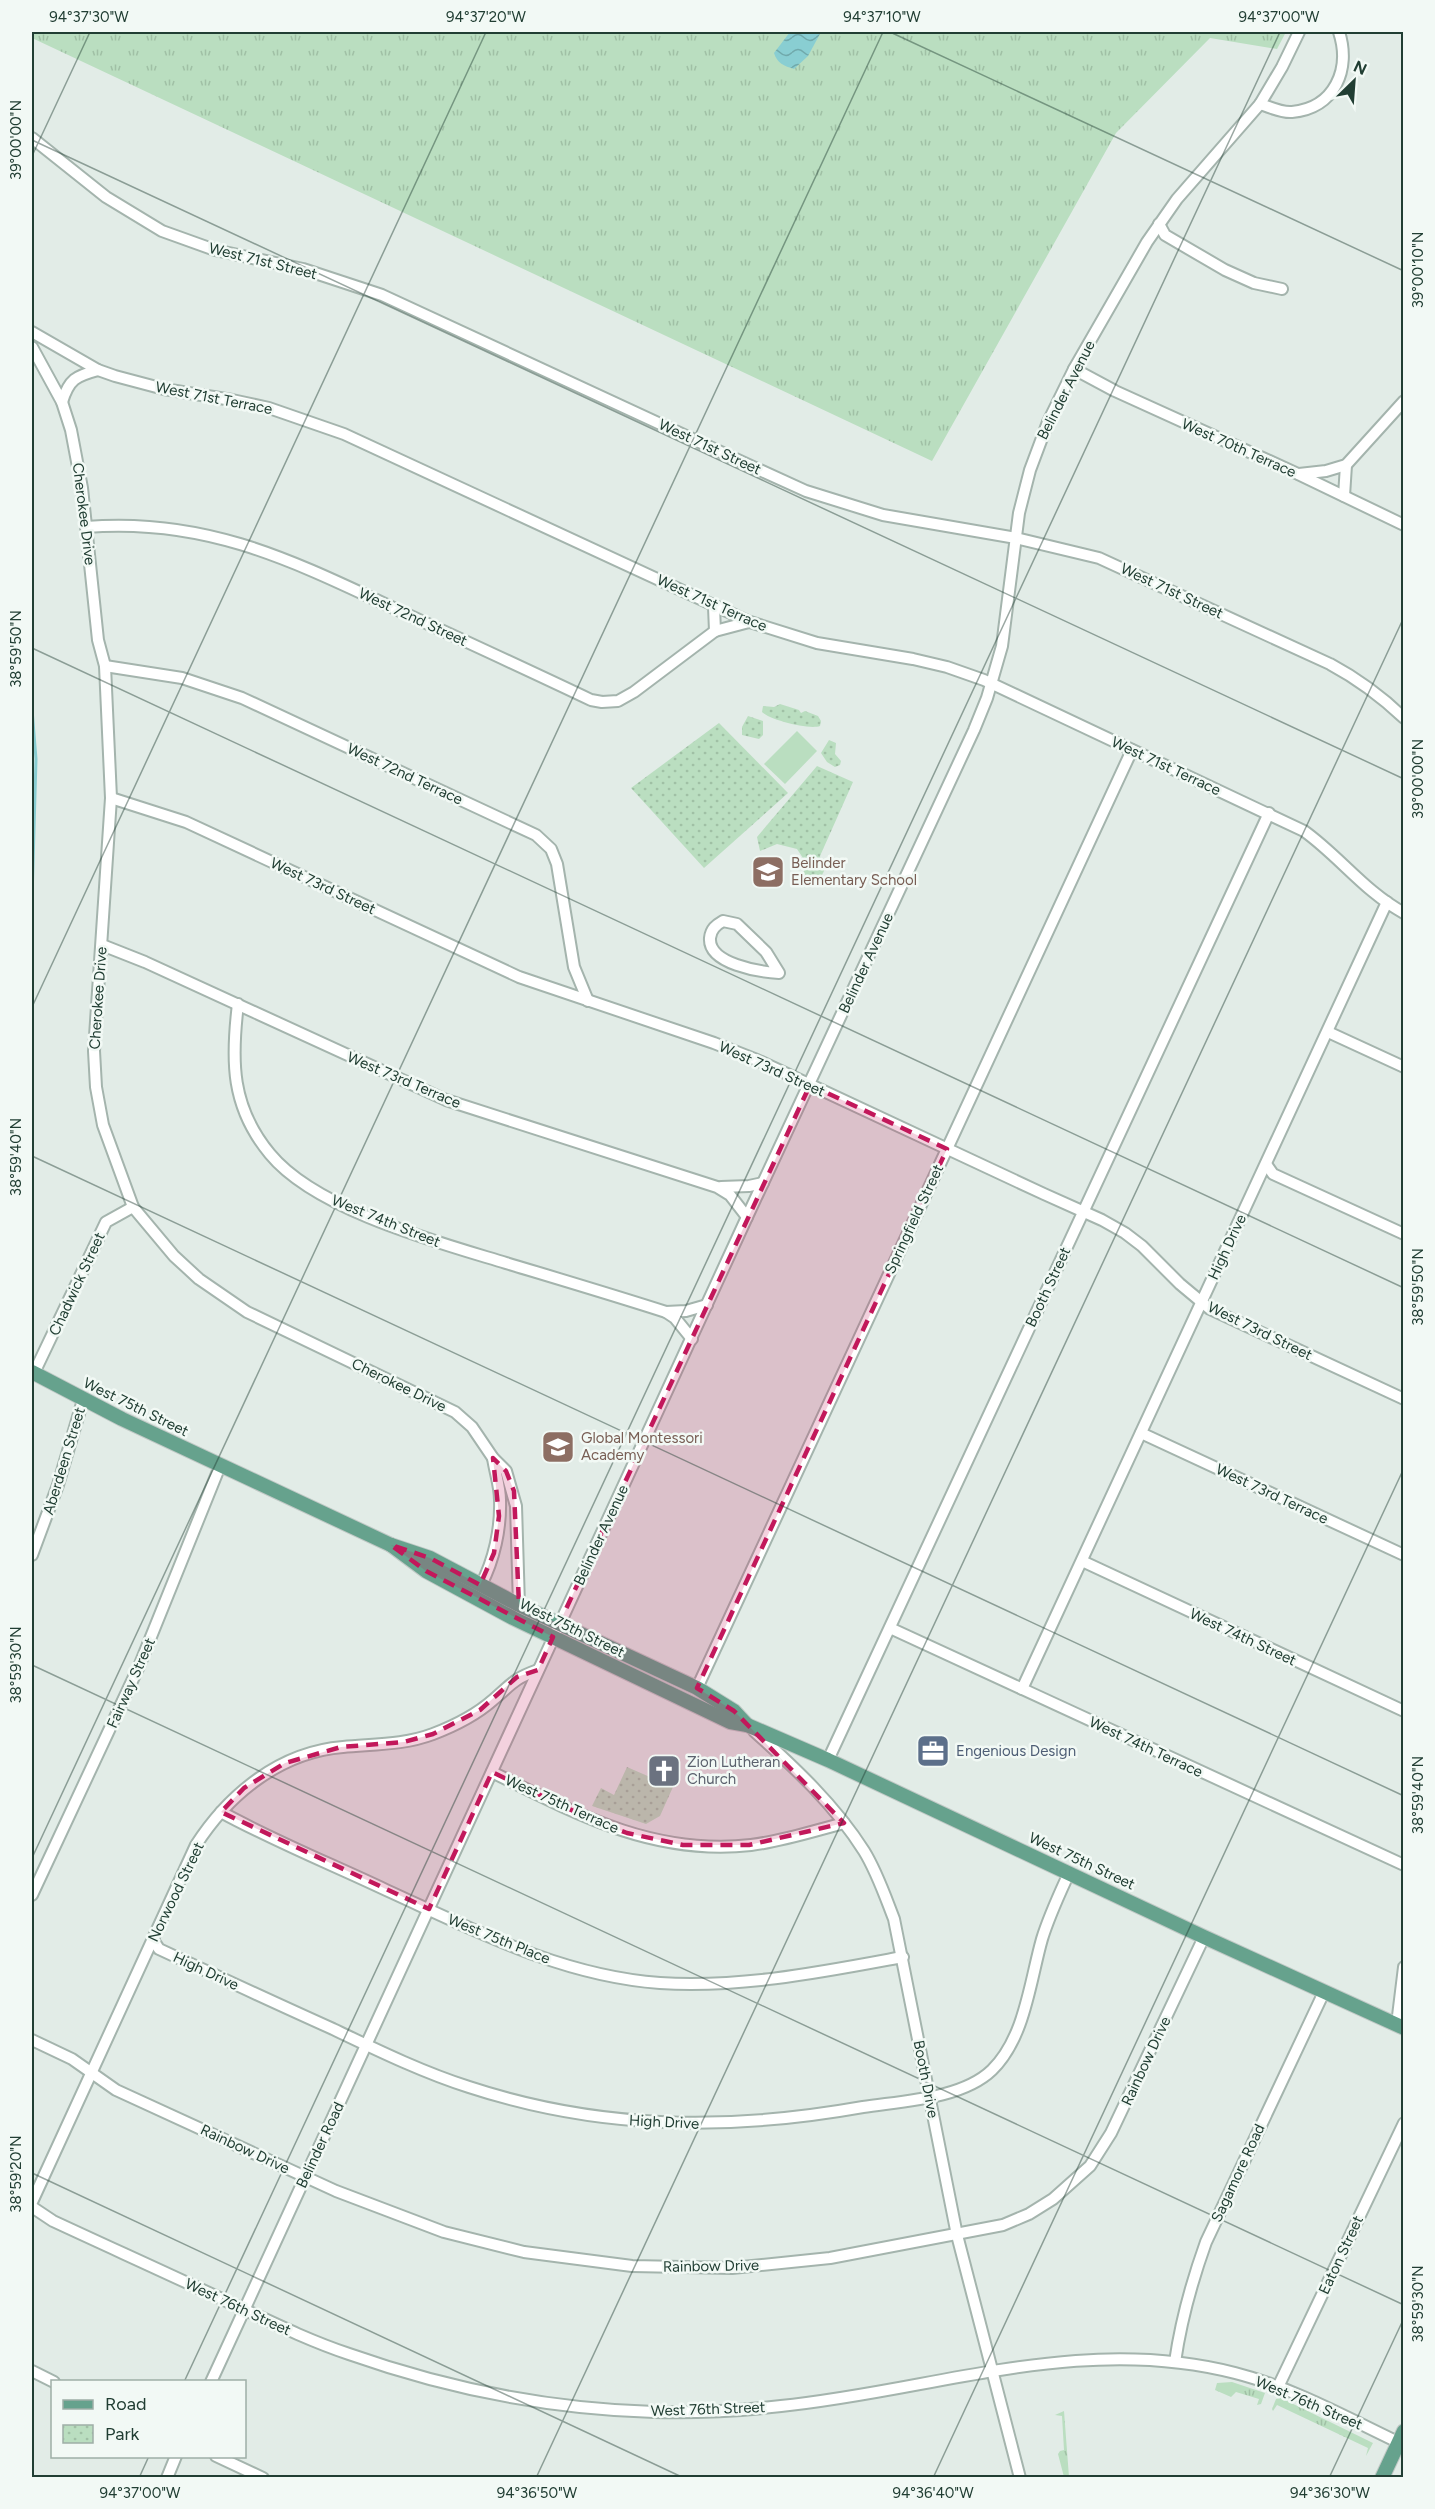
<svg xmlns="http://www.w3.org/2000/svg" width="1435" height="2509" viewBox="0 0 1435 2509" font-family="Figtree,sans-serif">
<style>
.grass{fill:url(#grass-tufts)}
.park{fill:url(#park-dots)}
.pitch{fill:#badec0}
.water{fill:url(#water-waves)}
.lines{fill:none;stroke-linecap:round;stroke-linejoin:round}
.stream{stroke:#89ced2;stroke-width:3}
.minor-casing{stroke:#a4b4ad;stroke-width:14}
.major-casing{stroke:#c1c9c6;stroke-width:16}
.minor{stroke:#fff;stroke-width:10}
.major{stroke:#66a28d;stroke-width:14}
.marked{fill:#c2185b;fill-opacity:0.2;stroke:#c2185b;stroke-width:4.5;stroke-dasharray:12 8;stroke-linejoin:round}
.ticks{fill:none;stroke:#213e33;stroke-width:1.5;stroke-opacity:0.45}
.labels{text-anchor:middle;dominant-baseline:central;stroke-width:5;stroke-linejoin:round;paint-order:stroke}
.street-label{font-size:15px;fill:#213e33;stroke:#f2f9f5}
.education-label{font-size:15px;fill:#785e54;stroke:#f2f9f5;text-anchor:start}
.service-label{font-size:15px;fill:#4e5e75;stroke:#f2f9f5;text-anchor:start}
.worship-label{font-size:15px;fill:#5b616d;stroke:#f2f9f5;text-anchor:start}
.neatline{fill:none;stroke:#213e33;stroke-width:2}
.ticks-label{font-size:15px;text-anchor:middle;fill:#213e33}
</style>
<defs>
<pattern id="grass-tufts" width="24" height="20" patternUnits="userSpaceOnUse" patternTransform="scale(1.5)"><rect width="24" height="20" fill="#badec0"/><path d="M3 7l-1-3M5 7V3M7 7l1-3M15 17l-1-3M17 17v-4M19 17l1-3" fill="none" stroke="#a0c0a5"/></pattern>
<pattern id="park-dots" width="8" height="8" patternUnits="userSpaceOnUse" patternTransform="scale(1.5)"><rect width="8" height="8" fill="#badec0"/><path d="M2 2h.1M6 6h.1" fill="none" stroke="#a0c0a5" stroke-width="1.8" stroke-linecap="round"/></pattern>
<pattern id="water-waves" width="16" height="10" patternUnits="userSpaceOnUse" patternTransform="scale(1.5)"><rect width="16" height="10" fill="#89ced2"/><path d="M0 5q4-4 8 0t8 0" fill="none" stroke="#70a9ab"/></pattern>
</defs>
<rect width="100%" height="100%" fill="#e2ece7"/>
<g class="grass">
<path d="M 32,32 L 1286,32 L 1277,49 L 1210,38 L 1116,133 L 932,461 L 32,38 Z"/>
<path d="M 1232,2382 L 1265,2393 L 1261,2404 L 1257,2405 L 1259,2399 L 1236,2392 L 1231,2397 L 1215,2390 L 1217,2383 Z"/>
<path d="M 1281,2398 L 1373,2443 L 1366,2456 L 1368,2448 L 1277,2405 L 1273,2411 L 1272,2409 L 1276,2399 Z"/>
<path d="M 1064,2411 L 1069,2477 L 1064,2477 L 1058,2454 L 1060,2451 L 1064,2450 L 1062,2416 L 1055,2415 Z"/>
</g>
<g class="park">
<path d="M 780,704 L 799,710 L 801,713 L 805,711 L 818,716 L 821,721 L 820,726 C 809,730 770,720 762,712 L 763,706 L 774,707 Z"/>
<path d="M 748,716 L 763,721 L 763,735 L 759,739 L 742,735 L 742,727 Z"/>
<path d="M 719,723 L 788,793 L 704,868 L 631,788 Z"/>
<path d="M 829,740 L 836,743 L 835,754 L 841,761 L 840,765 L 835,767 L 827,762 L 821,753 Z"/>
<path d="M 817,766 L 853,782 L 820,856 L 824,871 L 816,887 L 800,880 L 807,864 L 797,849 L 777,844 L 760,851 L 757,837 Z"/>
<path d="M 627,1767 L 673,1787 L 660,1816 L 646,1824 L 592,1806 L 601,1788 L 614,1795 Z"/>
</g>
<path class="pitch" d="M 797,731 L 817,751 L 785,784 L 764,764 Z"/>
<path class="water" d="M 790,32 L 821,32 L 808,56 L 794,69 C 784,66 777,63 774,53 Z"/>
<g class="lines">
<path class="stream" d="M 32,709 L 36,759 L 32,899"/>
<defs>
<g id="minor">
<path d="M 1260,104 C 1270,107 1281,113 1292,112 C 1335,108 1351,69 1339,32"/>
<path d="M 32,138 L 106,197 L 162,231 L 215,250 L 303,269 L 382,295 L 751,466 L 806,491 L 883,515 L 1016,538 L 1099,558 L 1330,664 C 1358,679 1381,696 1404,718"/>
<path d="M 1159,224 L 1165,235 L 1225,270 L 1254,283 L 1282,289"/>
<path d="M 32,332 L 98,370 L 115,376 L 164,389 L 232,400 L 269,408 L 344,434 L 750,622 L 817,643 L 913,659 L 947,667 L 984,680 L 1304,831 C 1339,856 1365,892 1404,913"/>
<path d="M 32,347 L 62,402 L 71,430 L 82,488 L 98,640 L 105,666 L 111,798 L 94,1051 L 96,1087 L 103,1125 L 133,1207 L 174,1256 L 199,1279 L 247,1312 L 455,1412 L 472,1427 L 493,1458 L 506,1471 L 516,1506 L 519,1605"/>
<path d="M 1074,369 L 1115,391 L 1298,474 L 1404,525"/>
<path d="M 62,402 C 69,379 76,376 98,370"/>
<path d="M 1299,474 L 1326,471 L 1346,465 L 1404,401"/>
<path d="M 1344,496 L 1346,465"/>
<path d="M 86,527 C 208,517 295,562 402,612 C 465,641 528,670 591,700 L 602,702 L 618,701 L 634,692 L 715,631 L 749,622"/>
<path d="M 714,607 L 715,631"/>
<path d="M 105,666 L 182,678 L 242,698 L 536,835 L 551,849 L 557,864 L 574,967 L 588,1001"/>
<path d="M 111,798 L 186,822 L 519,977 L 714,1043 L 757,1060 L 1044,1194 L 1102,1220 L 1125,1233 L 1142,1246 L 1180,1284 L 1210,1309 L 1404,1399"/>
<path d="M 723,921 L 737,924 L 766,952 L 779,973 C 760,972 708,964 710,938 C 711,929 716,925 723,921 Z"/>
<path d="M 102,945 L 145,962 L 446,1100 L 717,1187 L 730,1195 L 747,1217"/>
<path d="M 238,1004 C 231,1061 231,1107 270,1154 C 316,1210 437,1242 506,1263 C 559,1279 613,1295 666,1312 L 675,1318 L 692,1339"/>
<path d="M 1328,1032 L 1404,1067"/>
<path d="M 1266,1164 L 1273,1174 L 1404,1234"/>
<path d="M 721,1187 L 749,1186 L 763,1183"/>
<path d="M 666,1312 L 686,1311 L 707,1305"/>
<path d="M 34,1373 L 106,1222 L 133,1207"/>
<path d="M 1141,1433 L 1404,1555"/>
<path d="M 32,1555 L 58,1485 L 83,1400"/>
<path d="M 1082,1561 L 1404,1711"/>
<path d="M 481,1585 C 494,1560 501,1529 500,1500 C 500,1486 495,1472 493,1458"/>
<path d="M 890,1628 L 1404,1865"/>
<path d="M 697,1688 L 1132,750"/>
<path d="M 1022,1689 L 1387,902"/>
<path d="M 754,1731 C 794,1767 835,1805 864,1851 C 877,1872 885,1896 894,1919 L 957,2235 L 1020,2478"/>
<path d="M 828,1760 L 1269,813"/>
<path d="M 492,1772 C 576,1814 654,1856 751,1845 C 783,1841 813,1831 844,1823"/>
<path d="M 221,1812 C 274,1841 331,1864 386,1890 C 474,1930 561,1976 660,1983 C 743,1988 822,1972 903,1957"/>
<path d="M 32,1895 L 140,1664 L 220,1466"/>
<path d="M 153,1940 L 159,1949 C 217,1976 275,2003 333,2029 C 377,2050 422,2072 469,2087 C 600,2130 728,2131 863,2107 C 902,2101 962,2099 992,2070 C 1025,2038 1030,1981 1042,1939 C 1049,1916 1059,1895 1069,1873"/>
<path d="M 1397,2024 L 1404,1967"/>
<path d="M 32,2040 L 72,2059 L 116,2090 L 336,2191 L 444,2232 L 524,2252 L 632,2266 L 732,2268 L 830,2258 L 1003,2225 L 1029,2214 L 1053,2199 L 1090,2166 L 1111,2133 L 1204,1937"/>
<path d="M 32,2202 L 196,1845 C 229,1794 280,1752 343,1747 C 374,1744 404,1745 433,1734 C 454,1726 476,1715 493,1700 C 512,1684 513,1679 538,1670"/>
<path d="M 32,2207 L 53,2221 C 111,2248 169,2274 226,2301 C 267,2320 307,2340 349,2354 C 448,2389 549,2409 654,2412 C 696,2413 739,2411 781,2406 C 933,2391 1080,2333 1235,2373 C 1294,2388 1349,2419 1404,2445"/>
<path d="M 1175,2362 C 1181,2320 1192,2281 1206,2242 L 1324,1992"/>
<path d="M 32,2371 L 54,2382"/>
<path d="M 211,2382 L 747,1217 L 974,730 L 987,698 L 1002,646 L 1019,513 L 1030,470 L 1048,422 L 1074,369 L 1147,242 L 1177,199 L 1260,104 L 1282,67 L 1299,32"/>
<path d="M 1278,2387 L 1404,2123"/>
<path d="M 216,2456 L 263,2478"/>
<path d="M 167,2478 L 176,2456"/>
</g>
<g id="major">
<path d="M 32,1372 L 122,1419 L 391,1545 L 430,1558 L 519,1605 L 697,1688 L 734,1711 L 747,1725"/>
<path d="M 391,1545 L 426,1571 L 513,1618 L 730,1722 L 747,1725 L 828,1760 L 1204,1937 L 1404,2028"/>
<path d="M 1382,2478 L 1404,2431"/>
</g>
</defs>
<use href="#minor" class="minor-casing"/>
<use href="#major" class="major-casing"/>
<use href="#minor" class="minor"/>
<use href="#major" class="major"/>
</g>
<path class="marked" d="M 810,1085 L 947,1149 L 697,1688 L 734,1711 L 844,1823 L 749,1845 L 683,1845 L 627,1833 L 590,1819 L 492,1772 L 429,1909 L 221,1812 L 244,1788 L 285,1763 L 341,1747 L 404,1742 L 433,1734 L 480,1710 L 517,1677 L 538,1670 L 553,1637 L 426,1571 L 391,1545 L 430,1558 L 480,1585 L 494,1553 L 499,1516 L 493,1458 L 506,1471 L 514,1491 L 519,1605 L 559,1624 Z"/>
<path class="ticks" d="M 890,32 L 1404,271M 32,140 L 1404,779M 32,156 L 90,32M 32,648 L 1404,1288M 32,1007 L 486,32M 32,1156 L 1404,1796M 32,1665 L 1404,2305M 32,1858 L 883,32M 32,2173 L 684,2478M 184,2382 L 1280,32M 139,2478 L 149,2456M 536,2478 L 1404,617M 933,2478 L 1404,1468M 1329,2478 L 1404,2318"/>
<defs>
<symbol id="school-square" viewBox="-11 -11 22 22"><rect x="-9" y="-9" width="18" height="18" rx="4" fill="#8d6e63" stroke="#f2f9f5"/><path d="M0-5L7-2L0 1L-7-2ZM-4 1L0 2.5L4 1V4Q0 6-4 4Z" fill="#fff"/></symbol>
<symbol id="office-square" viewBox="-11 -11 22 22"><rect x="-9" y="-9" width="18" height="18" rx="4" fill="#5c6f8a" stroke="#f2f9f5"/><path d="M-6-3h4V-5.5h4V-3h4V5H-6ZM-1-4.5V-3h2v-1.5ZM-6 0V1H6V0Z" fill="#fff"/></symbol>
<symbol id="church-square" viewBox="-11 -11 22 22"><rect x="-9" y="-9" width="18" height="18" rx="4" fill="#6b7280" stroke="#f2f9f5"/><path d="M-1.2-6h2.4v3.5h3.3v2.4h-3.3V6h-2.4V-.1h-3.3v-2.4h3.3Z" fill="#fff"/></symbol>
</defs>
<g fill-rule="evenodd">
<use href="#school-square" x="749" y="853" width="38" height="38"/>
<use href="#school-square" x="539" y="1428" width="38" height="38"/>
<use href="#office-square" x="914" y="1732" width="38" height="38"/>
<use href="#church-square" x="645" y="1752" width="38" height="38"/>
</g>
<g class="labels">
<g class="street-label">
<text transform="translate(263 261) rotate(14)">West 71st Street</text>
<text transform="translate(1066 390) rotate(-63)">Belinder Avenue</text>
<text transform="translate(214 398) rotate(11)">West 71st Terrace</text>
<text transform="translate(710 447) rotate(25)">West 71st Street</text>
<text transform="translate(1239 448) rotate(24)">West 70th Terrace</text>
<text transform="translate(84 514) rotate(83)">Cherokee Drive</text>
<text transform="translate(1172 591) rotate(25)">West 71st Street</text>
<text transform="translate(712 603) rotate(24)">West 71st Terrace</text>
<text transform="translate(413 617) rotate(25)">West 72nd Street</text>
<text transform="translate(1166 766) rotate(25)">West 71st Terrace</text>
<text transform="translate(405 774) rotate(25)">West 72nd Terrace</text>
<text transform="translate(323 886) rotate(25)">West 73rd Street</text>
<text transform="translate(866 963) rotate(-65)">Belinder Avenue</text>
<text transform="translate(98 998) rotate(-86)">Cherokee Drive</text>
<text transform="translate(772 1069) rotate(24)">West 73rd Street</text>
<text transform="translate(404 1080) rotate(23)">West 73rd Terrace</text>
<text transform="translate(914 1219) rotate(-65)">Springfield Street</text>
<text transform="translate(386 1221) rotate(22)">West 74th Street</text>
<text transform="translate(1227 1247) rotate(-65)">High Drive</text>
<text transform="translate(77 1284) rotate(-65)">Chadwick Street</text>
<text transform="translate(1048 1287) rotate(-65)">Booth Street</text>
<text transform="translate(1260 1331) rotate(26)">West 73rd Street</text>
<text transform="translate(399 1385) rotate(26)">Cherokee Drive</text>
<text transform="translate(136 1407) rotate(26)">West 75th Street</text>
<text transform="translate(64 1461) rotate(-73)">Aberdeen Street</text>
<text transform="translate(1272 1494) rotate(25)">West 73rd Terrace</text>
<text transform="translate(601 1535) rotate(-65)">Belinder Avenue</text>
<text transform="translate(572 1628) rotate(26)">West 75th Street</text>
<text transform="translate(1243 1637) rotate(25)">West 74th Street</text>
<text transform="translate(131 1683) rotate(-66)">Fairway Street</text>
<text transform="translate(1146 1747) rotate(25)">West 74th Terrace</text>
<text transform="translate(562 1804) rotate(24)">West 75th Terrace</text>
<text transform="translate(1082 1861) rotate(25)">West 75th Street</text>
<text transform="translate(176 1892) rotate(-64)">Norwood Street</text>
<text transform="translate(499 1939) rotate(22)">West 75th Place</text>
<text transform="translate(206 1971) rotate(25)">High Drive</text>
<text transform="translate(1146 2061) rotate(-65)">Rainbow Drive</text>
<text transform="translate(926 2079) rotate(79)">Booth Drive</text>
<text transform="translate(664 2122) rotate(3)">High Drive</text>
<text transform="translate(320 2145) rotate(-65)">Belinder Road</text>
<text transform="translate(245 2149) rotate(25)">Rainbow Drive</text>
<text transform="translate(1238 2173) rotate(-65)">Sagamore Road</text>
<text transform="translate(1341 2255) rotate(-65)">Eaton Street</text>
<text transform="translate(711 2266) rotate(-1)">Rainbow Drive</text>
<text transform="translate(238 2307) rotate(25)">West 76th Street</text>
<text transform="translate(1309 2403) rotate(23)">West 76th Street</text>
<text transform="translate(708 2409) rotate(-2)">West 76th Street</text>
</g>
<g class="education-label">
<text x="791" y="863">Belinder<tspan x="791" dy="17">Elementary School</tspan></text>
<text x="581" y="1438">Global Montessori<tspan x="581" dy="17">Academy</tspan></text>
</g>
<g class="service-label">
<text x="956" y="1751">Engenious Design</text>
</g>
<g class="worship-label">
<text x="687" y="1762">Zion Lutheran<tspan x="687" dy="17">Church</tspan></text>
</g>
</g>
<rect width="1435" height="2509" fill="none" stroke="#f2f9f5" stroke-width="66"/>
<rect x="51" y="2380" width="195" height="78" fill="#f2f9f5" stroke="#9eaea7" stroke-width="1.5"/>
<rect x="63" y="2400" width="30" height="9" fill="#66a28d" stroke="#9eaea7" stroke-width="1.5"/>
<text x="105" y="2410" font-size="18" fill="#213e33">Road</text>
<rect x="63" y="2425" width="30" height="18" fill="url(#park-dots)" stroke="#9eaea7" stroke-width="1.5"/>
<text x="105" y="2440" font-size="18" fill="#213e33">Park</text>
<g transform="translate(1354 81) rotate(25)" stroke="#f2f9f5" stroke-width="4.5" paint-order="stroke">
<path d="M0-4.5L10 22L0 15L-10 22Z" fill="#213e33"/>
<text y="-9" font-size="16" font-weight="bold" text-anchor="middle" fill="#213e33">N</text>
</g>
<rect x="33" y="33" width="1369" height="2443" class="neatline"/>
<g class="ticks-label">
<text x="89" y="22">94°37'30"W</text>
<text x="486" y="22">94°37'20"W</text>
<text x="882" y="22">94°37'10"W</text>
<text x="1279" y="22">94°37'00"W</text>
<text transform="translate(16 140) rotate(-90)" y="5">39°00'00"N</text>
<text transform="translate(1418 270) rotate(-90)" y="5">39°00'10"N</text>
<text transform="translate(16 649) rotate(-90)" y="5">38°59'50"N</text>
<text transform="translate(1418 779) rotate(-90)" y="5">39°00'00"N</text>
<text transform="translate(16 1157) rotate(-90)" y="5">38°59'40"N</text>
<text transform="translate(1418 1287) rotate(-90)" y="5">38°59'50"N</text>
<text transform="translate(16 1665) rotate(-90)" y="5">38°59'30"N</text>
<text transform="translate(1418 1795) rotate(-90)" y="5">38°59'40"N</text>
<text transform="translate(16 2174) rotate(-90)" y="5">38°59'20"N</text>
<text transform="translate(1418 2304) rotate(-90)" y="5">38°59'30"N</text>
<text x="140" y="2498">94°37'00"W</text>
<text x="537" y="2498">94°36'50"W</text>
<text x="933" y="2498">94°36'40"W</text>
<text x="1330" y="2498">94°36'30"W</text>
</g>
</svg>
